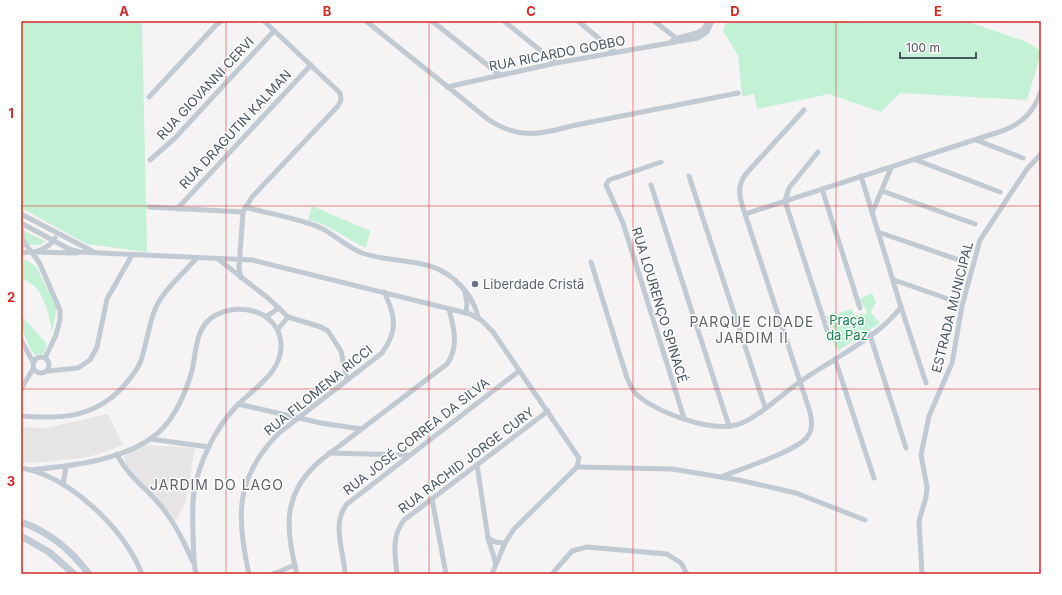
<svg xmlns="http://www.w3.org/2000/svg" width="1062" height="595" viewBox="0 0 1062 595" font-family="Inter,sans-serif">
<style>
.education{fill:#e6e4e5}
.green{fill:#c3f1d5}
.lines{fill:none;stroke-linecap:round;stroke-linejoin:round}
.minor{stroke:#c1cad2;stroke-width:5}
.secondary{stroke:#c1cbd6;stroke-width:7}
.grid{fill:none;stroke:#d62828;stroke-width:1;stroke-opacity:0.55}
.worship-dot{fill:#6b7280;stroke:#fff;stroke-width:1.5}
.labels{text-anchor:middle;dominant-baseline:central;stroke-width:3;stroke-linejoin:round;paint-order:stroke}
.street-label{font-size:13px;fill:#4a5661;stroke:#fff}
.worship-label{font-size:13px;fill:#5b616d;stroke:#fff;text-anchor:start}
.park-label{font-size:13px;fill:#17864f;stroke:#fff}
.neighbourhood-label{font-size:14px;letter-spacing:1px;fill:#5f6368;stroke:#fff}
.neatline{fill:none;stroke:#d62828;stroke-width:1.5}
.grid-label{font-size:13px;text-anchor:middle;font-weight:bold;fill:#d62828}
</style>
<rect width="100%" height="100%" fill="#f5f3f3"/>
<g class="education">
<path d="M 108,414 L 123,445 L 99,454 L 83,458 L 34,463 L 21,462 L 21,427 L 46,428 Z"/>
<path d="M 145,445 L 195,448 L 186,501 L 176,520 L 126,465 L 124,457 L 127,452 Z"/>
</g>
<g class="green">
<path d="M 21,21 L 142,21 L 147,252 L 87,244 L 21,208 Z"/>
<path d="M 727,21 L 966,21 L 1027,42 L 1041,51 L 1041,53 L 1027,100 L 900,93 L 881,112 L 829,94 L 757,109 L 754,94 L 742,97 L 738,55 L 723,31 Z"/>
<path d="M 312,206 L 370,231 L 366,248 C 347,239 329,224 308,220 Z"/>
<path d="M 24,231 L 45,241 L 40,245 L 29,245 L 25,242 Z"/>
<path d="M 27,260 L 36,267 L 57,307 L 52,332 C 49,314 43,283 21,279 L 21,261 Z"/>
<path d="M 872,293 L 876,302 L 871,312 L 880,323 L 838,351 L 830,338 L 833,332 L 826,317 L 852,309 L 854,315 L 866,314 L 867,311 L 860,302 L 861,298 Z"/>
<path d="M 21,315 L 47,344 L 44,353 L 35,355 C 26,343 21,330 21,315 Z"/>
</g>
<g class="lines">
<g class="minor">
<path d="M 366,21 L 489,120 C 518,139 539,135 571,126 L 738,93"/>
<path d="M 432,21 L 500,75"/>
<path d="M 504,21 L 556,63"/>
<path d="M 578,21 L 615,52"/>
<path d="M 654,21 L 676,38 L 677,41"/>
<path d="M 672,41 C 684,32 702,39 708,21"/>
<path d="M 447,87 L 556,63 L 698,38 L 707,32 L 712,21"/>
<path d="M 149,97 L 216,25 L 222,21"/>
<path d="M 976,140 L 1023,158"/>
<path d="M 818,152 L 789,188 L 785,201 L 827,330"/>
<path d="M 150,160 L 174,139 L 274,31"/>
<path d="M 916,160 L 1000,192"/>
<path d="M 661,162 L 609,180 L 606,185 L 623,223 L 684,418"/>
<path d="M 689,176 L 765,407"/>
<path d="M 861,176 L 901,307 L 926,383"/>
<path d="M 651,185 L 729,426"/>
<path d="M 822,189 L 860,308"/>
<path d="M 882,191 L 975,224"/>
<path d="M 149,207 L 243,212"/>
<path d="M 245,207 C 266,213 302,219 321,228 C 335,235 347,247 362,253 C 397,265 434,255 461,286 C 470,296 475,304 478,317"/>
<path d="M 177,209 L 311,65"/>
<path d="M 872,213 L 891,168"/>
<path d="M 21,214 L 94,252"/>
<path d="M 745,214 L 1005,130 C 1024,122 1034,111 1041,91"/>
<path d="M 21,223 L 69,249 L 79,252 L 252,260 L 470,314 L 481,320 L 493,332 L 579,458 L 577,467 L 514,529 L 505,543 L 492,574"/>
<path d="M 21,229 L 23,241 L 21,248"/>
<path d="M 878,232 L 962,261"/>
<path d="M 23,241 L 39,262 L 60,310 L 60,320 L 56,335 L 45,358"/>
<path d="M 30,252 L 77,253"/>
<path d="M 21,253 C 35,252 47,251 55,238"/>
<path d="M 218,259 L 268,298 L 288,317 L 321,327 L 328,331 L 341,351 L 347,380"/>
<path d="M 591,262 L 627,378 C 630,384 632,389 636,394 C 656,412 709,432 736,425 C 756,420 783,393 801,381 C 831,360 879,337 901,307"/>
<path d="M 241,278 L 239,267 L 243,212 L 252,197 L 338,106 L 341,100 L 340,93 L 264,21"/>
<path d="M 894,280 L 954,301"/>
<path d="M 465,292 L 467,303 L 466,313"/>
<path d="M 267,316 L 279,308"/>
<path d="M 278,329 L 288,317"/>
<path d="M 870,335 L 906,448"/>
<path d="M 21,340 L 33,362"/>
<circle cx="41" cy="365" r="8"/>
<path d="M 835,359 L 874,478"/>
<path d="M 48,371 L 78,368 L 90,360 L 97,347 L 107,299 L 132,255"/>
<path d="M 21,389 L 33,369"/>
<path d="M 238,404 L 321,423 L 361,429"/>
<path d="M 21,416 C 61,419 93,418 122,388 C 129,380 136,372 140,363 C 147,345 148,325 156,307 C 165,289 183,273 197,258"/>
<path d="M 150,439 L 209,447"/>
<path d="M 329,453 L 408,455"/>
<path d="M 117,454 C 126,474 147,489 161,506 C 175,523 184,542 193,562"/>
<path d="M 477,465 L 488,538 L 496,564"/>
<path d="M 577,467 L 672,469 L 739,480 L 796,493 L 865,520"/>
<path d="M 21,468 C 70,476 124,529 142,574"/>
<path d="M 30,470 C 71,466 133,460 163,428 C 178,412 186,391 192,371 C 196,354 195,331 210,319 C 234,300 279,309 281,344 C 282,370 260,384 243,400 C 220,420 203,453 196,482 C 191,500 193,519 193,537 C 194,550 193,562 196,574"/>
<path d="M 721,477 C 740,469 798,451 808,436 C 813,429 812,420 810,412 L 745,214 C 740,199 736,188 745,175 L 804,110"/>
<path d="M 63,484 L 66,467"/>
<path d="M 432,499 L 446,574"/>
<path d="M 488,538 L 495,542 L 505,543"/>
<path d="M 249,574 C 236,517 235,477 279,433 L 382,353 C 398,331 396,316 384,292"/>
<path d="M 273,574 L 295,565"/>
<path d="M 297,574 C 285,528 282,493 321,460 L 447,364 C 459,347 454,328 449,309"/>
<path d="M 345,574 C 344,551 331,524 347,504 L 519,371"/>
<path d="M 397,574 C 395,554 391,537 404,520 L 548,411"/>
<path d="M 552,574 L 572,551 L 587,547 L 667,554 L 681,563 L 687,574"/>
<path d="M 922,574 L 919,521 L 926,497 L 927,487 L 921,455 L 929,416 L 952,363 L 962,306 L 980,240 L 1027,169 L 1041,154"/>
</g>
<g class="secondary">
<path d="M 21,522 C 50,532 71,550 89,574"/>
<path d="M 21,536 L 49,552 L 74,574"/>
</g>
</g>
<path class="grid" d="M 226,21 L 226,574M 429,21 L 429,574M 633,21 L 633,574M 836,21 L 836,574M 21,206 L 1041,206M 21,389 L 1041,389"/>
<circle class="worship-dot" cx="475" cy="284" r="4"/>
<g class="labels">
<g class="street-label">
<text transform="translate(557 53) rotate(-11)">RUA RICARDO GOBBO</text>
<text transform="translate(205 88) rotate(-47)">RUA GIOVANNI CERVI</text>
<text transform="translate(235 129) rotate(-47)">RUA DRAGUTIN KALMAN</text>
<text transform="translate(660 305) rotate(73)">RUA LOURENÇO SPINACÉ</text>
<text transform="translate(952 307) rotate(-76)">ESTRADA MUNICIPAL</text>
<text transform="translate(318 390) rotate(-39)">RUA FILOMENA RICCI</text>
<text transform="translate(416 436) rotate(-38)">RUA JOSÉ CORREA DA SILVA</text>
<text transform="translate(466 460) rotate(-37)">RUA RACHID JORGE CURY</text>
</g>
<g class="worship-label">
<text x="483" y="284">Liberdade Cristã</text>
</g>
<g class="park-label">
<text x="847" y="320">Praça<tspan x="847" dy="15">da Paz</tspan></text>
</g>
<g class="neighbourhood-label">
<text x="752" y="321">PARQUE CIDADE<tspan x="752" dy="16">JARDIM II</tspan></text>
<text x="217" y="484">JARDIM DO LAGO</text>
</g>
</g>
<rect width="1062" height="595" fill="none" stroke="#ffffff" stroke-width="44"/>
<path d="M900 52v6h76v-6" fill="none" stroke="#4a5661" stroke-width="2"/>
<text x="906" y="52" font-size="12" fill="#4a5661" stroke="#ffffff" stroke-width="3" paint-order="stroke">100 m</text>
<rect x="22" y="22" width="1018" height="551" class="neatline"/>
<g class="grid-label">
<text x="124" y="16">A</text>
<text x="327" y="16">B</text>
<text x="531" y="16">C</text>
<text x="735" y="16">D</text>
<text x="938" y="16">E</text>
<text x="11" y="118">1</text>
<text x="11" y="302">2</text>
<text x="11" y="486">3</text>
</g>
</svg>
